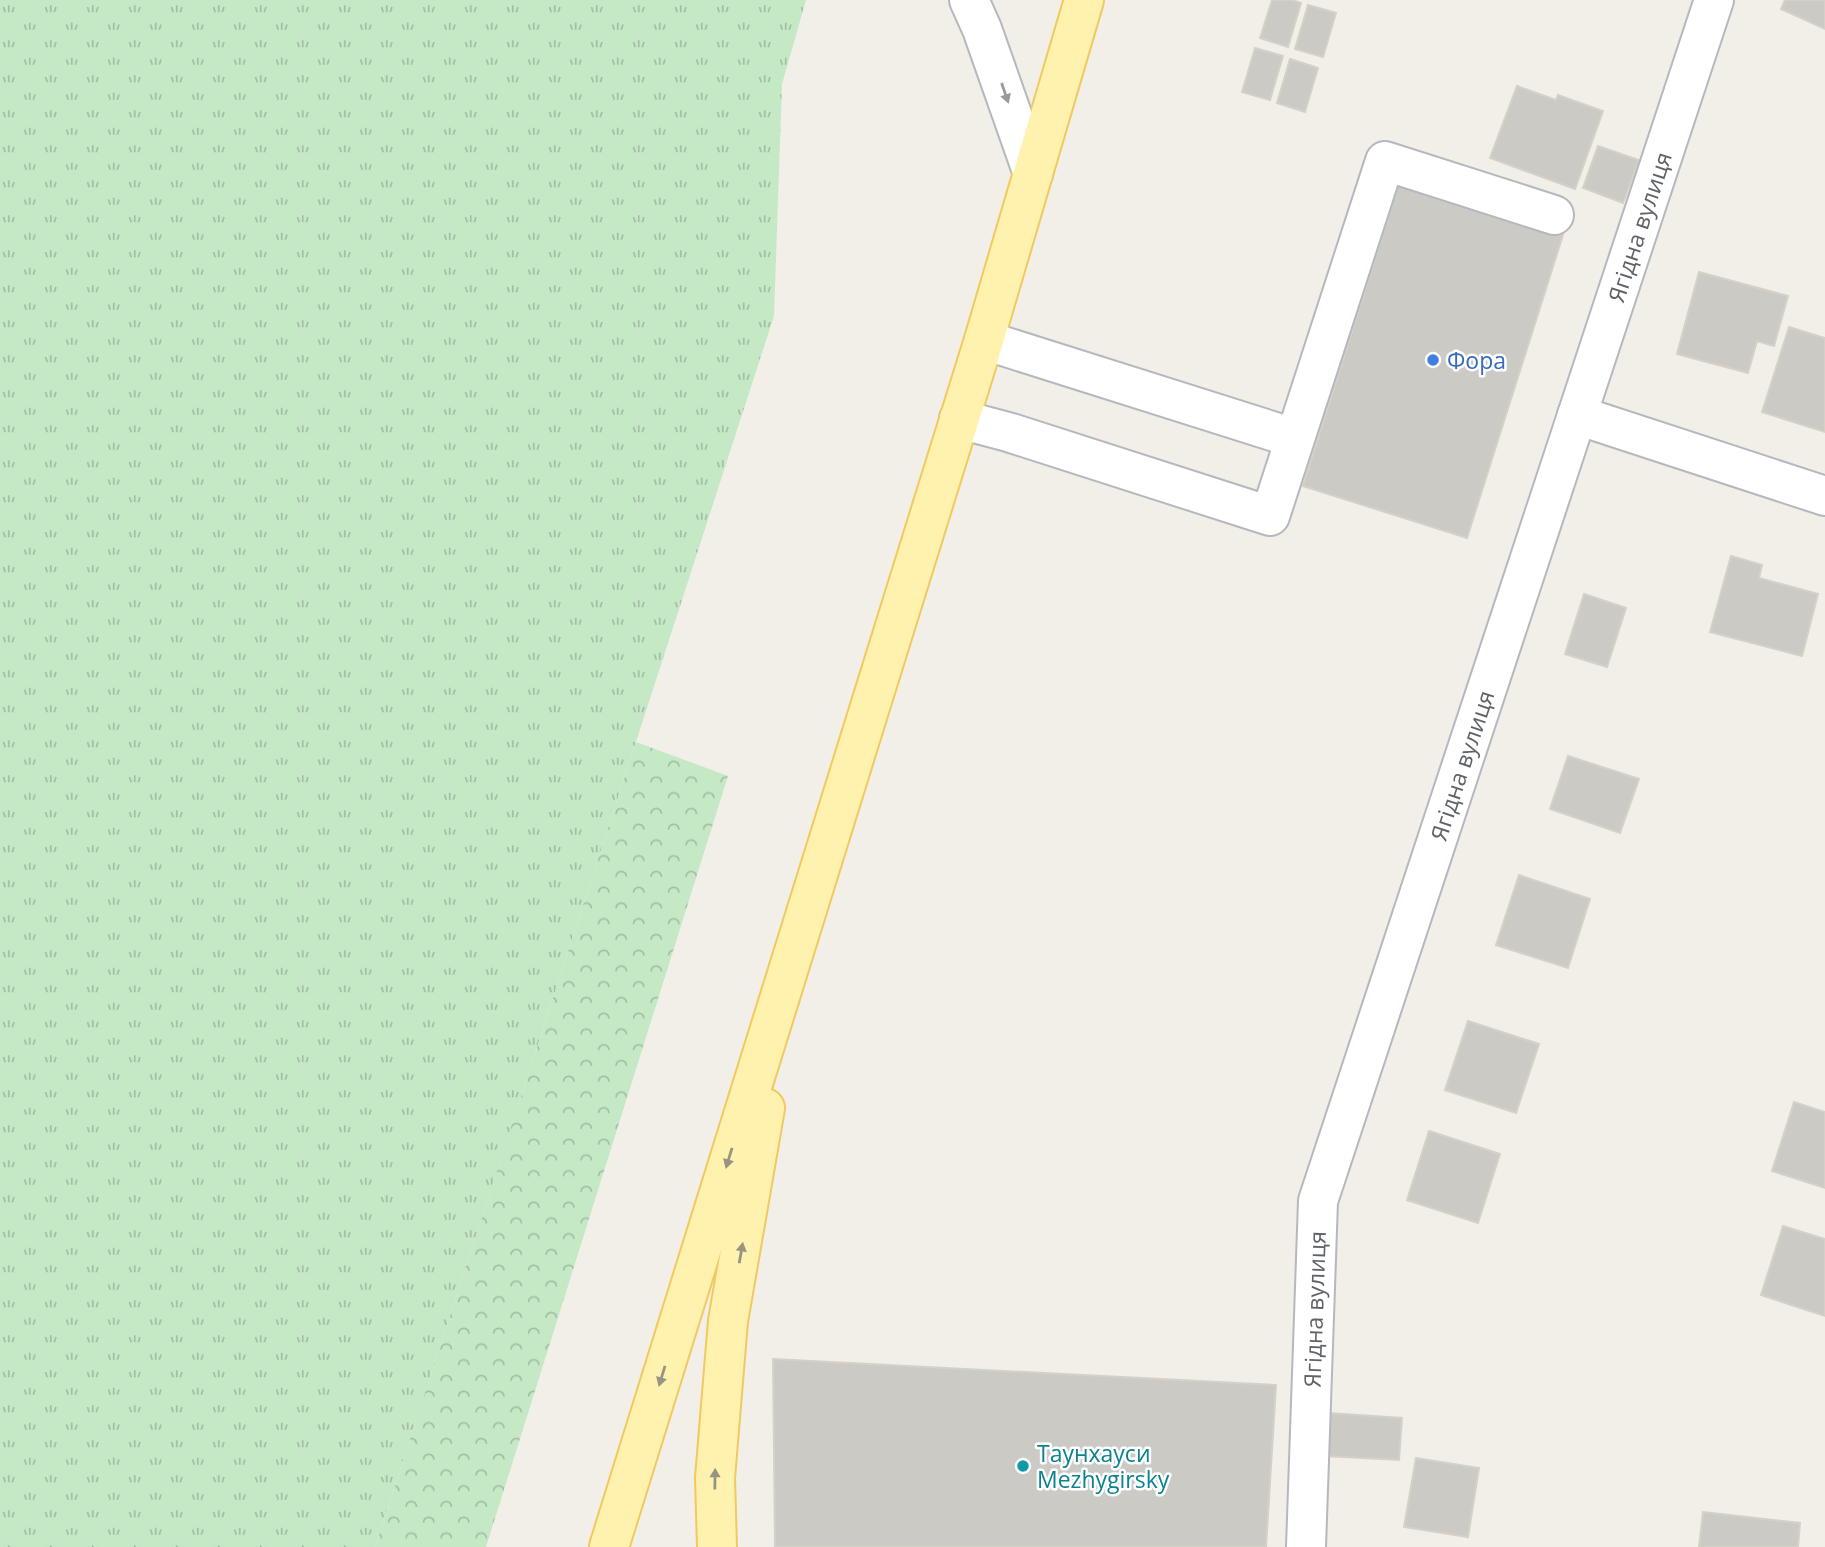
<svg xmlns="http://www.w3.org/2000/svg" width="1825" height="1547" viewBox="0 0 1825 1547" font-family="'Open Sans',sans-serif">
<style>
.grass{fill:url(#grass-tufts)}
.forest{fill:url(#forest-crowns)}
.building{fill:#cccac5;stroke:#d6d1c6;stroke-width:2}
.lines{fill:none;stroke-linecap:round;stroke-linejoin:round}
.minor-casing{stroke:#b5b8bc;stroke-width:42}
.major-casing{stroke:#f2c960;stroke-width:42}
.minor{stroke:#fff;stroke-width:38}
.major{stroke:#fff2af;stroke-width:38}
.oneway{fill:#979a9d}
.oneway2{fill:#979581}
.shop-dot{fill:#3f7fe0;stroke:#fff;stroke-width:2.5}
.culture-dot{fill:#0f9aa8;stroke:#fff;stroke-width:2.5}
.labels{text-anchor:middle;dominant-baseline:central;stroke-width:5;stroke-linejoin:round;paint-order:stroke}
.street-label{font-size:23px;fill:#5f6368;stroke:#fff}
.shop-label{font-size:23px;fill:#366cbe;stroke:#fff;text-anchor:start}
.culture-label{font-size:23px;fill:#0d838f;stroke:#fff;text-anchor:start}
</style>
<defs>
<pattern id="grass-tufts" width="24" height="20" patternUnits="userSpaceOnUse" patternTransform="scale(1.75)"><rect width="24" height="20" fill="#c5e8c5"/><path d="M3 7l-1-3M5 7V3M7 7l1-3M15 17l-1-3M17 17v-4M19 17l1-3" fill="none" stroke="#a3c0a4"/></pattern>
<pattern id="forest-crowns" width="20" height="18" patternUnits="userSpaceOnUse" patternTransform="scale(1.75)"><rect width="20" height="18" fill="#c5e8c5"/><path d="M2 6a3 3 0 1 1 6 0M12 15a3 3 0 1 1 6 0" fill="none" stroke="#a3c0a4"/></pattern>
</defs>
<rect width="100%" height="100%" fill="#f1efe8"/>
<path class="grass" d="M 0,0 L 806,0 L 782,84 L 774,316 L 375,1547 L 0,1547 Z"/>
<path class="forest" d="M 636,742 L 728,776 L 486,1547 L 375,1547 Z"/>
<g class="building">
<path d="M 1272,0 L 1292,0 L 1301,3 L 1288,47 L 1260,38 Z"/>
<path d="M 1785,0 L 1825,0 L 1825,29 L 1781,9 Z"/>
<path d="M 1308,5 L 1336,13 L 1323,57 L 1295,49 Z"/>
<path d="M 1255,48 L 1283,56 L 1270,100 L 1242,92 Z"/>
<path d="M 1290,59 L 1318,68 L 1305,112 L 1277,103 Z"/>
<path d="M 1517,86 L 1556,100 L 1558,95 L 1603,111 L 1575,189 L 1490,158 Z"/>
<path d="M 1598,146 L 1639,160 L 1623,203 L 1583,188 Z"/>
<path d="M 1399,183 L 1563,235 L 1467,538 L 1303,486 Z"/>
<path d="M 1699,272 L 1788,296 L 1774,346 L 1757,341 L 1748,373 L 1677,354 Z"/>
<path d="M 1789,327 L 1825,338 L 1825,432 L 1762,412 Z"/>
<path d="M 1731,556 L 1762,565 L 1759,578 L 1818,594 L 1802,656 L 1710,632 Z"/>
<path d="M 1584,594 L 1626,608 L 1607,667 L 1565,654 Z"/>
<path d="M 1568,756 L 1639,779 L 1620,833 L 1550,809 Z"/>
<path d="M 1519,875 L 1590,899 L 1568,968 L 1496,945 Z"/>
<path d="M 1468,1021 L 1539,1044 L 1516,1113 L 1445,1090 Z"/>
<path d="M 1794,1102 L 1825,1112 L 1825,1188 L 1772,1171 Z"/>
<path d="M 1429,1131 L 1500,1154 L 1478,1223 L 1407,1200 Z"/>
<path d="M 1783,1226 L 1825,1239 L 1825,1316 L 1761,1295 Z"/>
<path d="M 773,1359 L 1276,1385 L 1266,1547 L 775,1547 Z"/>
<path d="M 1328,1413 L 1402,1418 L 1399,1460 L 1326,1456 Z"/>
<path d="M 1416,1458 L 1479,1468 L 1468,1537 L 1404,1527 Z"/>
<path d="M 1703,1512 L 1800,1523 L 1798,1547 L 1699,1547 Z"/>
</g>
<g class="lines">
<defs>
<g id="minor">
<path d="M 969,0 L 982,29 L 1033,174"/>
<path d="M 984,340 L 1294,438"/>
<path d="M 1577,415 L 1825,496"/>
<path d="M 959,419 L 1008,432 L 1270,516 L 1385,161 L 1554,215"/>
<path id="s1" d="M 1306,1547 L 1318,1201 L 1714,0"/>
</g>
<g id="major">
<path d="M 609,1547 L 984,340 L 1084,0"/>
<path d="M 717,1547 L 715,1478 L 728,1321 L 765,1108"/>
</g>
</defs>
<use href="#minor" class="minor-casing"/>
<use href="#major" class="major-casing"/>
<use href="#minor" class="minor"/>
<use href="#major" class="major"/>
</g>
<defs><path id="oneway-solid" d="M-6-.8H1V-3.2L6.5 0L1 3.2V.8H-6Z" transform="scale(1.75)"/></defs>
<use class="oneway" href="#oneway-solid" transform="translate(1005 93) rotate(71)"/>
<g class="oneway2">
<use href="#oneway-solid" transform="translate(729 1158) rotate(107)"/>
<use href="#oneway-solid" transform="translate(741 1253) rotate(-80)"/>
<use href="#oneway-solid" transform="translate(662 1376) rotate(107)"/>
<use href="#oneway-solid" transform="translate(715 1479) rotate(-89)"/>
</g>
<circle class="shop-dot" cx="1433" cy="360" r="7"/>
<circle class="culture-dot" cx="1023" cy="1466" r="7"/>
<g class="labels">
<g class="street-label">
<text stroke="none"><textPath href="#s1" startOffset="1372">Ягідна вулиця</textPath></text>
<text stroke="none"><textPath href="#s1" startOffset="805">Ягідна вулиця</textPath></text>
<text stroke="none"><textPath href="#s1" startOffset="238">Ягідна вулиця</textPath></text>
</g>
<g class="shop-label">
<text x="1447" y="360">Фора</text>
</g>
<g class="culture-label">
<text x="1037" y="1453">Таунхауси<tspan x="1037" dy="26">Mezhygirsky</tspan></text>
</g>
</g>
</svg>
